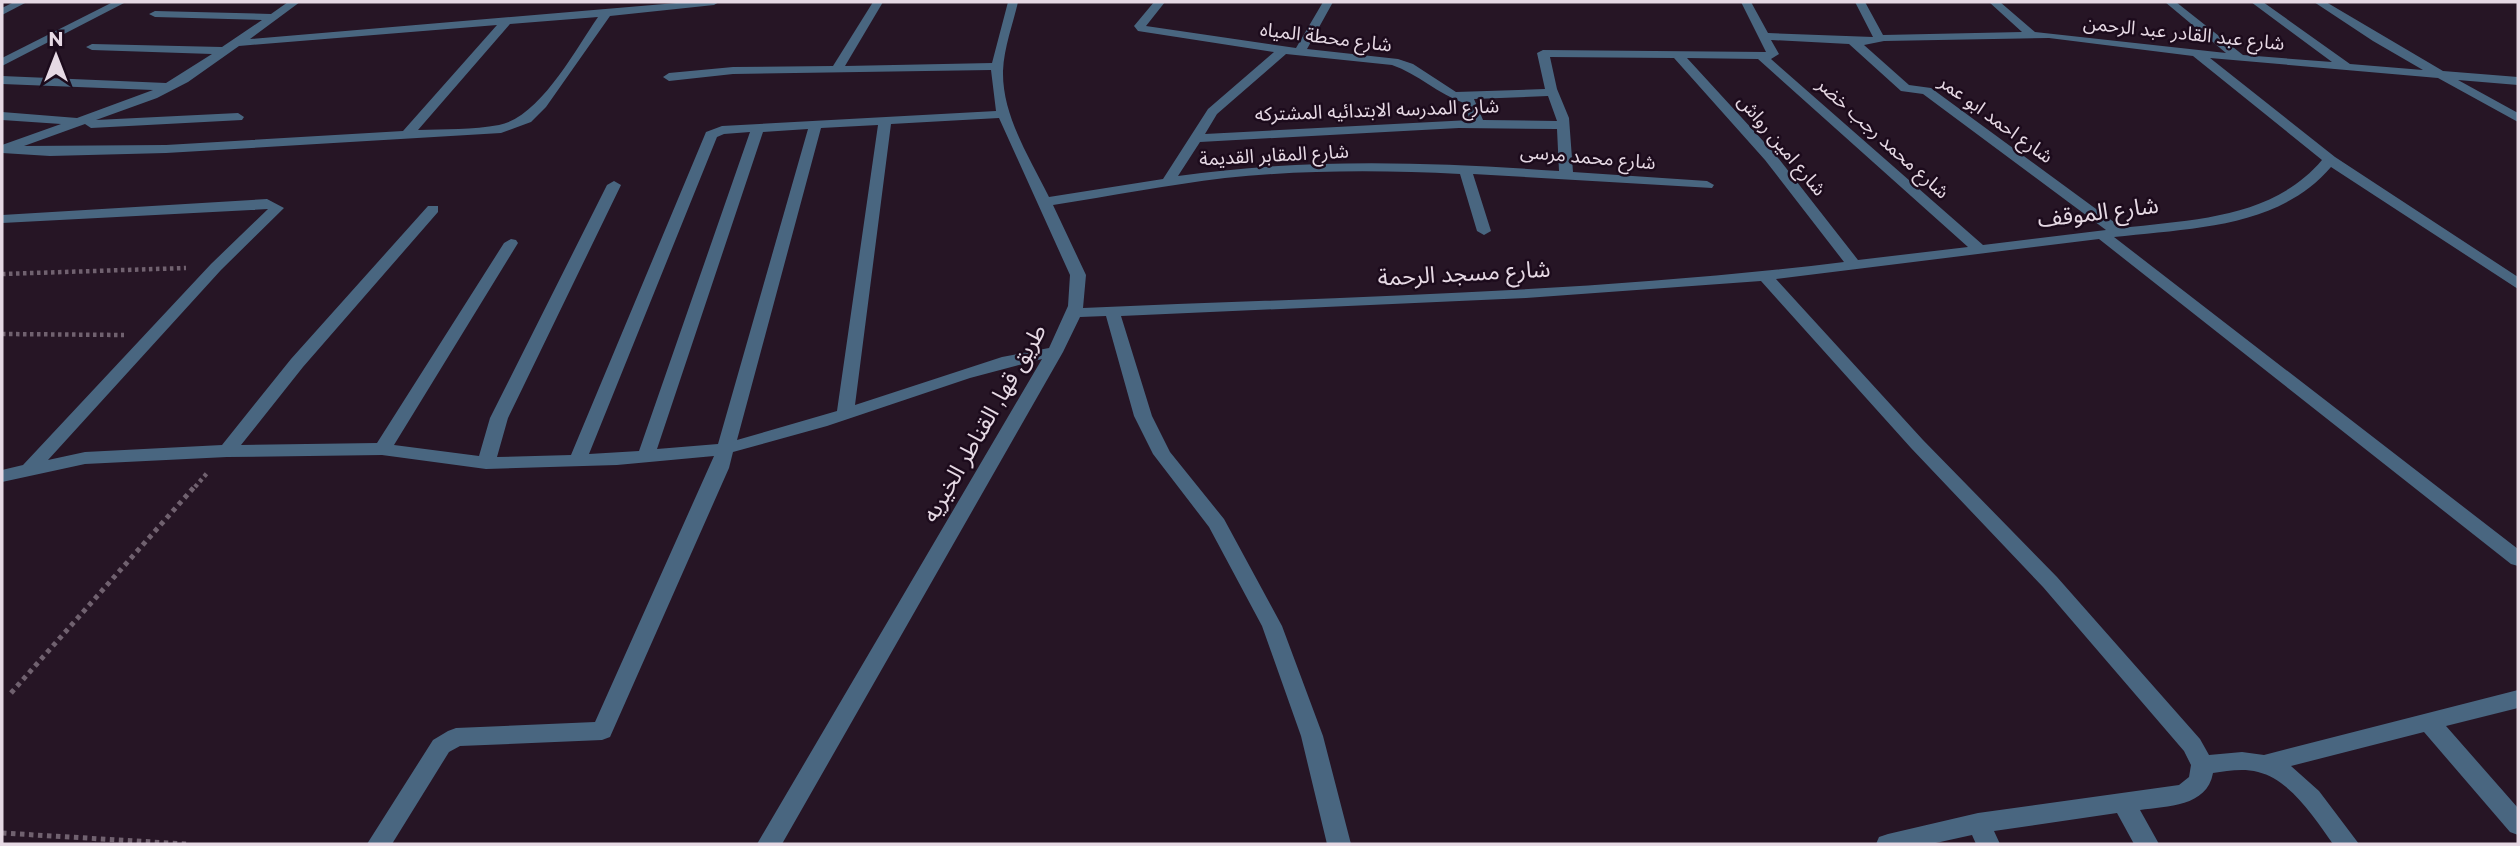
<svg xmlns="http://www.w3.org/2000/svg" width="2520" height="846" viewBox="0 0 2520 846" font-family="Montserrat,'Noto Sans Arabic',sans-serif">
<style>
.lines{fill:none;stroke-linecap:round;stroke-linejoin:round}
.path-far1{stroke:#70616f;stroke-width:4.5;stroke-dasharray:3.5 3.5;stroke-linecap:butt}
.path{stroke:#70616f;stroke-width:5;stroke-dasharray:4.5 4.5;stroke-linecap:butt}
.minor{fill:#496680;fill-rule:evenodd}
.labels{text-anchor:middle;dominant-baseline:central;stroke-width:5;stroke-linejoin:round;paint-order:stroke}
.far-street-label{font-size:19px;fill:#e6d9e4;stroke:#1c0b1c}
.street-label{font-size:23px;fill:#e6d9e4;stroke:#1c0b1c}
</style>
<rect width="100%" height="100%" fill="#261525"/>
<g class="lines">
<g class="path-far1">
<path d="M 2,274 L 186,268"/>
<path d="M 2,334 L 124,335"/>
<path d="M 195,487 L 208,472"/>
</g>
<g class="path">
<path d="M 11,693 L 196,485"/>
<path d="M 2,833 L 186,844"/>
</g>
<g class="minor">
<path d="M 14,2 L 27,2 L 2,15 L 2,8 Z"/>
<path d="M 113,2 L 126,2 L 2,66 L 2,58 Z"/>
<path d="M 288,2 L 300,2 L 250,39 L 688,2 L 719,2 L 714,5 L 610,16 L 546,107 L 531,122 L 501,133 L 166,153 L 50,156 L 2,153 L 2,145 L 61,124 L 2,120 L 2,112 L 77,118 L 153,90 L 2,84 L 2,76 L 166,83 L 212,54 L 92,50 L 86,47 L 92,44 L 222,47 L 262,20 L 155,17 L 149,14 L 155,11 L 271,14 ZM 598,17 C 575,50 540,117 499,125 C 473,130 444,129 418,130 L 510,24 ZM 497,25 L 403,131 L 166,145 L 24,146 L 85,124 L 91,128 L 242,120 L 244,117 L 238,113 L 96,120 L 157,98 L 188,82 L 239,46 Z"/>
<path d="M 873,2 L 883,2 L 845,66 L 992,63 L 1008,2 L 1018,2 C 1013,24 1004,47 1003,71 C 1002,116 1030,158 1049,197 L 1163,179 L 1208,109 L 1274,52 L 1138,31 L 1134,26 L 1154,2 L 1165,2 L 1146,26 L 1296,48 L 1323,2 L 1333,2 L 1307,49 L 1398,59 L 1413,64 L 1456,92 L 1545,89 L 1537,53 L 1543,50 L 1766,52 L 1741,2 L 1751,2 L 1768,33 L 1873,37 L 1855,2 L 1865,2 L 1883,35 L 2022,32 L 1989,2 L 2000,2 L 2035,32 L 2226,53 L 2165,2 L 2176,2 L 2243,55 L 2332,62 L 2251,2 L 2263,2 L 2350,64 L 2423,70 L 2373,41 L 2314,2 L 2326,2 L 2443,71 L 2518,77 L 2518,85 L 2458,80 L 2518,113 L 2518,122 L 2438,78 L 2210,58 L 2335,157 L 2518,277 L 2518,289 L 2331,167 C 2278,229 2189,228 2114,237 L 2518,549 L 2518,566 L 2511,564 L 2099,239 L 1776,279 L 1923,440 L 2057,577 L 2200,739 L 2209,755 L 2242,752 L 2264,755 L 2518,690 L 2518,708 L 2446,726 L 2518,808 L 2518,835 L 2510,832 L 2424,732 L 2291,766 L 2319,791 L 2359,844 L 2333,844 C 2315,819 2291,780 2258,772 C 2243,768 2227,771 2213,773 C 2207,807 2167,806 2140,810 L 2159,844 L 2134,844 L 2117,813 L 1994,831 L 2000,844 L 1976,844 L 1972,835 L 1931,844 L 1876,844 L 1879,837 L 1888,834 L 1978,813 L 2179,785 L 2189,777 L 2191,765 L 2184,751 L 2043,587 L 1911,448 L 1761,281 L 1526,298 L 1121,316 L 1152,416 L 1170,452 L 1224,519 L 1282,626 L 1323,736 L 1351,844 L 1327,844 L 1301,736 L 1262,626 L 1209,527 L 1153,454 L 1134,416 L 1106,316 L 1080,317 L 1063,352 L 782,844 L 757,844 L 1042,359 L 970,378 L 827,426 L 733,452 L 729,468 L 610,737 L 602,740 L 460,746 L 449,752 L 392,844 L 367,844 L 433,740 L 448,731 L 456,728 L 595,722 L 714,456 L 617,465 L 486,469 L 382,455 L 227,457 L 85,464 L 2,482 L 2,470 L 23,465 L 211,264 L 268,209 L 2,223 L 2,215 L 267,199 L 284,208 L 221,270 L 48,460 L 85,452 L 222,445 L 291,359 L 428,206 L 438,206 L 438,212 L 303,367 L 241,445 L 377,443 L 504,243 L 511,239 L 516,240 L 518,243 L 394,445 L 479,456 L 490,418 L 607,185 L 614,181 L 621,185 L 508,418 L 497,457 L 571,455 L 706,132 L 722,126 L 996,111 L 991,70 L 733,74 L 669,81 L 663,77 L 669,73 L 733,67 L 833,66 ZM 2049,38 L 2193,56 L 2322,160 C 2272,219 2193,219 2122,228 L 1931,88 L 1909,85 L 1864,45 L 1884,41 ZM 1771,40 L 1849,44 L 1901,91 L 1923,94 L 2106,230 L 1983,245 L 1771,59 L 1779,54 ZM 1286,54 L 1392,65 C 1418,74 1438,94 1464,103 L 1470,120 L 1205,134 L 1217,114 ZM 1550,57 L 1674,58 L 1765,160 L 1844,262 C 1592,293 1336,297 1083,308 L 1086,275 L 1053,205 C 1111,196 1167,185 1225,178 C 1303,170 1382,170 1460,174 L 1477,231 L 1484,235 L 1491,231 L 1473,174 L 1712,188 L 1714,185 L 1707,181 L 1573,172 L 1569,118 L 1557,89 ZM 1687,58 L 1758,59 L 1968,247 L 1858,260 L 1775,154 ZM 1548,96 L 1557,121 L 1483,120 L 1474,99 ZM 999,118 L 1070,275 L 1068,306 L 1049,348 L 1002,357 L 855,405 L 891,124 ZM 878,125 L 837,411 L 737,440 L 821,128 ZM 1459,128 L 1557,129 L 1559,171 C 1432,162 1304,158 1178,176 L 1200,142 ZM 808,129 L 718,444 L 657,449 L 763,132 ZM 750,132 L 639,451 L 589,454 L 717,137 L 724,134 Z"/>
</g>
</g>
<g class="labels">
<g class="far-street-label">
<text transform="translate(2184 33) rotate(6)">شارع عبد القادر عبد الرحمن</text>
<text transform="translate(1326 37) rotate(7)">شارع محطة المياه</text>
<text transform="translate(1377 110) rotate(-2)">شارع المدرسه الابتدائيه المشتركه</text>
<text transform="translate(1996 119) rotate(36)">شارع احمد ابو عمر</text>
<text transform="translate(1883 138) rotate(42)">شارع محمد رجب خضر</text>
<text transform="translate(1782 145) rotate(50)">شارع امين رواش</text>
<text transform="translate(1274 155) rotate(-3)">شارع المقابر القديمة</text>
<text transform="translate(1588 157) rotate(5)">شارع محمد مرسى</text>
</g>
<g class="street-label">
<text transform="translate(2098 212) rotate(-7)">شارع الموقف</text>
<text transform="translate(1464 273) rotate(-3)">شارع مسجد الرحمة</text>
<text transform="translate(984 423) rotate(-60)">طريق قها, القناطر الخيريه</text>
</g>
</g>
<rect width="2520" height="846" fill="none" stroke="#e6d9e4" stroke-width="7"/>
<g transform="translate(56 56)" stroke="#1c0b1c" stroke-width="5" paint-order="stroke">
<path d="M0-5L12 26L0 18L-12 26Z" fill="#e6d9e4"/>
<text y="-10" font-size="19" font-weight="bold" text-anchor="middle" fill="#e6d9e4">N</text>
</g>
</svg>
